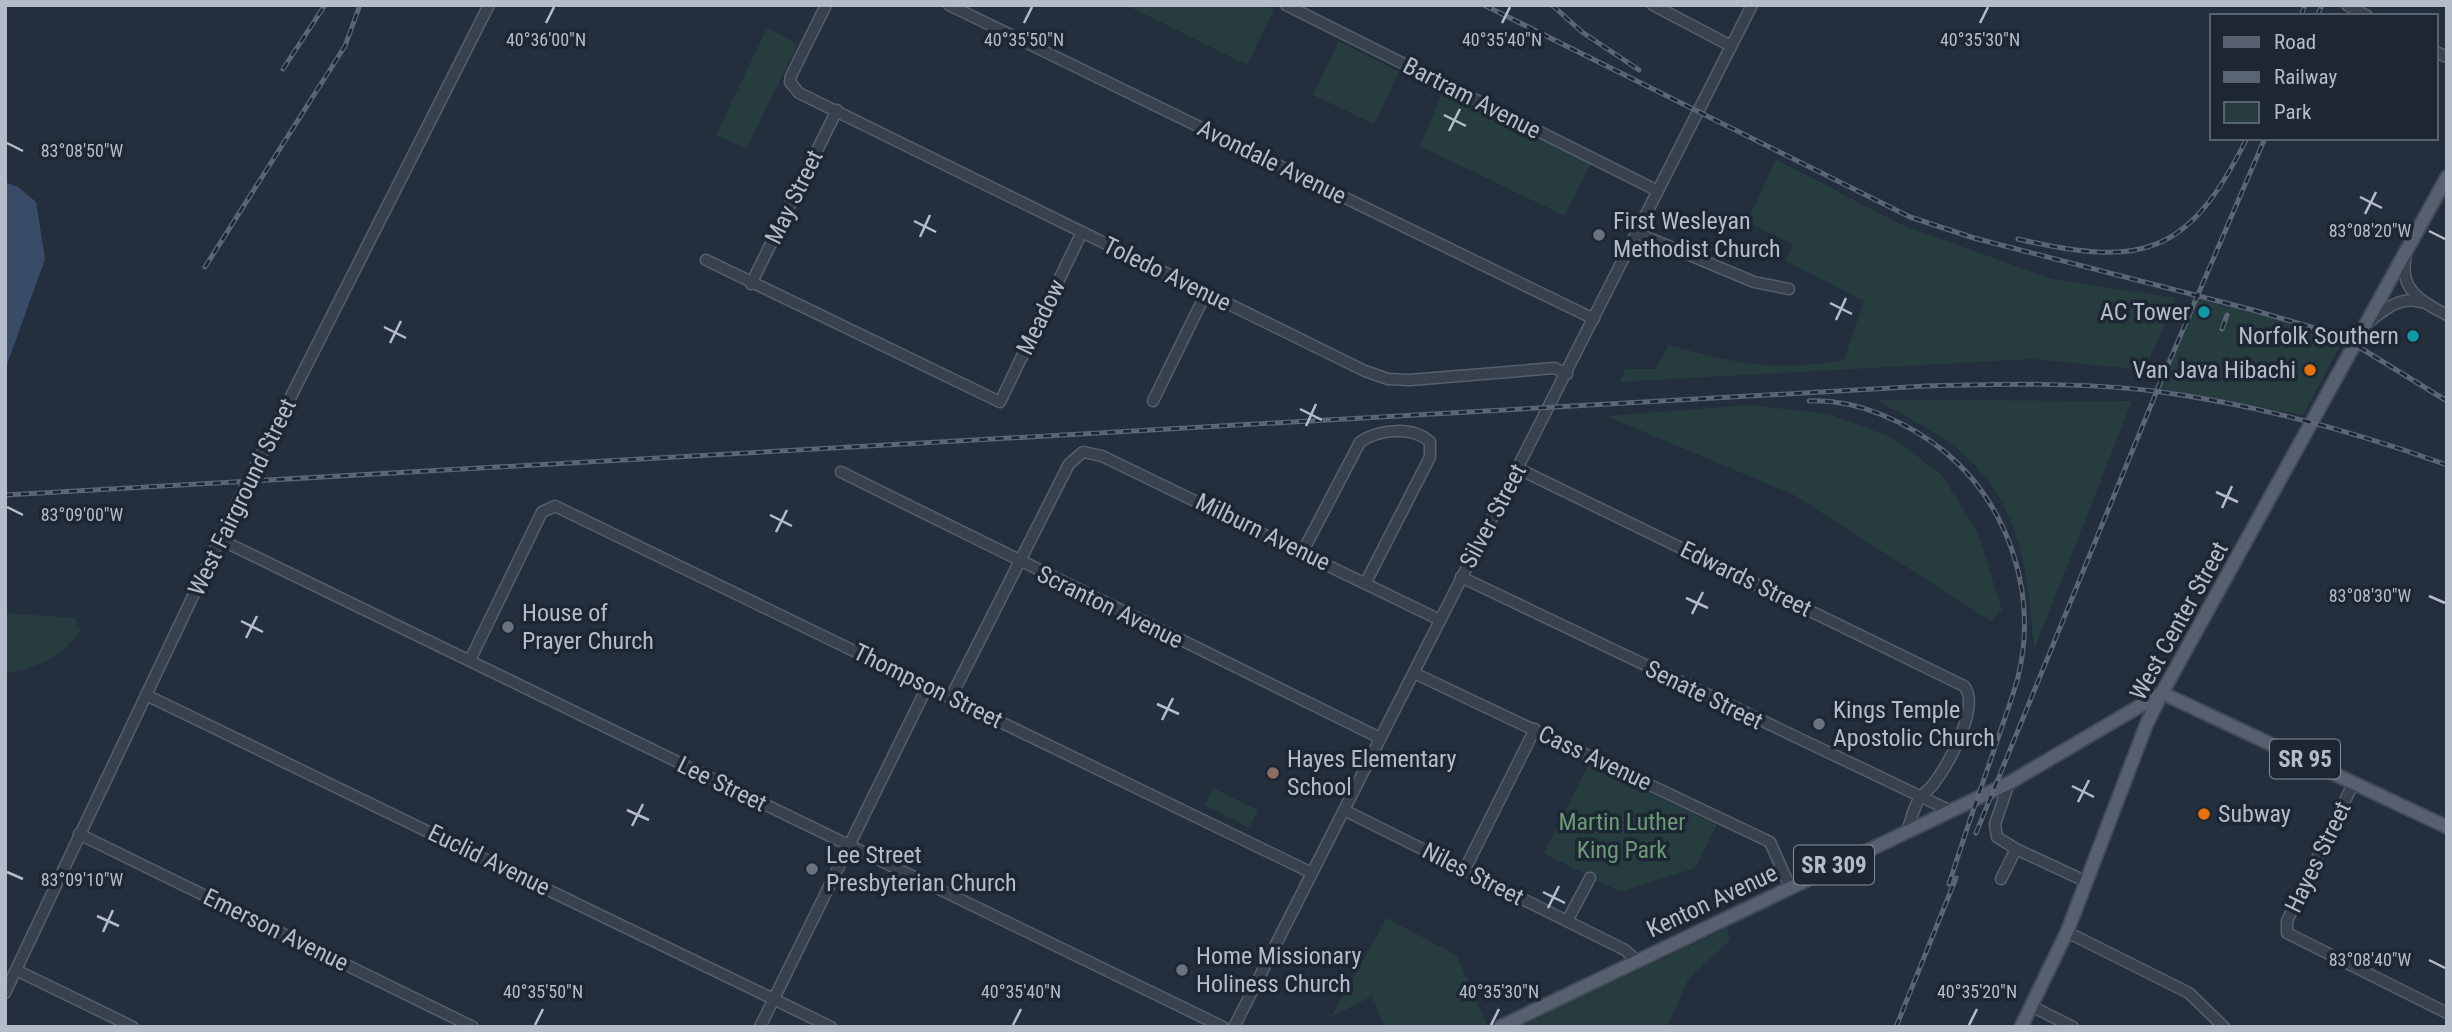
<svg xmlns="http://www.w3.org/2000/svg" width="2452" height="1032" viewBox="0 0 2452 1032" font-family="'Roboto Condensed',sans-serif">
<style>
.green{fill:#263c3f}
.water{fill:#394c67}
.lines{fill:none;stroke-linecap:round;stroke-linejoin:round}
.minor-casing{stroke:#565f6c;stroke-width:13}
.major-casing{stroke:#414a57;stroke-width:16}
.minor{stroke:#38414e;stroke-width:10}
.major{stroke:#56606e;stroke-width:12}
.rail-casing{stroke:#5a6575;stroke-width:5}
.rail{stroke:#1d2633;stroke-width:2.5;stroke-dasharray:8;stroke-linecap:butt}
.ticks{fill:none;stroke:#b4bcc9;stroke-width:2.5}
.worship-dot{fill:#6b7280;stroke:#1d2633;stroke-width:2.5}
.culture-dot{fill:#0f9aa8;stroke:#1d2633;stroke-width:2.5}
.food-dot{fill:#e8710a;stroke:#1d2633;stroke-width:2.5}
.education-dot{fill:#8d6e63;stroke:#1d2633;stroke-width:2.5}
.labels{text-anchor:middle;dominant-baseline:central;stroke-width:7;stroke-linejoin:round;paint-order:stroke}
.shield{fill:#1d2633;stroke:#878f9c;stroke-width:2}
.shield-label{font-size:23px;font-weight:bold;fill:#b4bcc9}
.street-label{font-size:24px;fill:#b4bcc9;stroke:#1d2633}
.poi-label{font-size:24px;fill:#b4bcc9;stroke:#1d2633;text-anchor:start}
.park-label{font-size:24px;fill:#6b9a76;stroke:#1d2633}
.ticks-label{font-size:18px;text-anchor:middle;fill:#b4bcc9;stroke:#1d2633;stroke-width:7;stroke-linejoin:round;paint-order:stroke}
</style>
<rect width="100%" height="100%" fill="#242f3e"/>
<g class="green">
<path d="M 1126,5 L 1263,5 L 1274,10 L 1247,65 Z"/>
<path d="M 767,28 L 798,44 L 746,149 L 716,135 Z"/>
<path d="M 1339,41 L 1399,72 L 1374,124 L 1313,95 Z"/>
<path d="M 1443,91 L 1591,163 L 1565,216 L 1420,146 Z"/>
<path d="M 1776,160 L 1905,226 L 2052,279 L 2176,298 L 2145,370 L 2031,359 L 1620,382 L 1625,369 L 1656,369 L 1669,345 C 1737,364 1773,372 1844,360 L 1864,301 L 1785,261 L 1793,244 L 1747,222 Z"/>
<path d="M 2198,295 L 2292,321 L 2343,340 L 2303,415 L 2158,388 Z"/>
<path d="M 1877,400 L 2132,401 L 2034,650 C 2028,569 2020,496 1951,444 C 1928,427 1901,414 1877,400 Z"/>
<path d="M 1750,405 L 1829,414 L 1893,438 L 1941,474 L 1978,533 L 2002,610 L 1991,621 L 1794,495 L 1606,416 Z"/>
<path d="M 5,613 L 75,618 L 81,631 C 58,659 40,666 5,674 Z"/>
<path d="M 1589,764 L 1717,825 L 1695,868 L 1621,892 L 1544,853 Z"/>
<path d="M 1213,788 L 1258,810 L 1249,828 L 1205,805 Z"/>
<path d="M 1387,918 L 1457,956 L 1488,1027 L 1385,1027 L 1372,996 L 1331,1017 Z"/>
<path d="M 1727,928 L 1730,940 L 1688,980 L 1667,1027 L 1519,1027 Z"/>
</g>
<path class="water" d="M 5,182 L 18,187 L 36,202 L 45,259 L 5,370 Z"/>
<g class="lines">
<defs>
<g id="minor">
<path d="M 826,5 L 791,76 L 790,82 L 799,93 L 1365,371 L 1388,379 L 1410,380 L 1555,368 L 1567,374"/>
<path d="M 949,5 L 1594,319"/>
<path d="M 1286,5 L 1658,191"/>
<path d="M 1653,5 L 1731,46"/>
<path d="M 2347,5 L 2367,16"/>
<path d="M 2436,52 L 2447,57"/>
<path d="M 1637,233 L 1754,282 L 1789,289"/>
<path d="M 2406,255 C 2398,289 2420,301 2447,315"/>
<path d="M 706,260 L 1000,402 L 1082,232"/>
<path d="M 751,284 L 837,110"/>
<path d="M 2369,322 C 2384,310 2399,296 2420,302"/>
<path d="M 1153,401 L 1206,293"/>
<path d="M 1519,469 L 1964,686 C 1981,705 1949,763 1935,782 C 1931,788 1925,792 1920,798 C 1914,806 1911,819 1908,829"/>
<path d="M 841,472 L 1380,738"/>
<path d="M 221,540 L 1223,1027"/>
<path d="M 1303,551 L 1360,442 C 1379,429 1413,426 1430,442 L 1430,457 L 1366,582"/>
<path d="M 1461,577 L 1949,810"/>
<path d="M 470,660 L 542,512 L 555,506 L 1312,873"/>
<path d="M 1414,673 L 1770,842 L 1790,887"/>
<path d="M 146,695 L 831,1027"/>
<path d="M 951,697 L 1069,464 L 1083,452 L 1102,456 L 1440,620"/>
<path d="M 2354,782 L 2287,921 L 2287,933 L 2447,1013"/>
<path d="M 1344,810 L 1625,950 L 1636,960"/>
<path d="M 79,834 L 473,1027"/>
<path d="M 2016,849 L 2087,882"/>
<path d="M 1465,869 L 1535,729"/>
<path d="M 2001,879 L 2016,849 L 1997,837 L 1995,824 L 2009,783"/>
<path d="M 1567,921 L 1590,878"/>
<path d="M 2067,932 L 2189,993 L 2224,1027"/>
<path d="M 16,970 L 133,1027"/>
<path d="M 5,993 L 238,501 L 489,5"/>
<path d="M 2031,1006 L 2073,1027"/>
<path d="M 760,1027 L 928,685"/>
<path d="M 1234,1027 L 1752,5"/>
</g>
<g id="major">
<path d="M 2162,693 L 2447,827"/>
<path d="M 1500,1027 L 2009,783 L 2162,693"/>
<path d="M 2021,1027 L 2067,932 L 2147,723 L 2162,693 L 2447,177"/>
</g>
</defs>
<use href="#minor" class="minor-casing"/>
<use href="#major" class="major-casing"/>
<use href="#minor" class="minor"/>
<use href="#major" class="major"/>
<defs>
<g id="rail">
<path d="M 1484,5 L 1910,217 L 1974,238 L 2253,310 L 2321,330 L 2354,344 L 2447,401"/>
<path d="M 1552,5 L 1582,32 L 1639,70"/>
<path d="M 2301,16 L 2305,5"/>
<path d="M 2317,16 L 2322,5"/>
<path d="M 283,69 L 325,5"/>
<path d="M 2018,239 C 2142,268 2189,256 2247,138"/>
<path d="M 205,267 L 345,46 L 360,5"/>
<path d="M 2222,329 L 2227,315"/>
<path d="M 1809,401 C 1857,399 1908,422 1945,452 C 2010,506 2038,596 2018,677 C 2011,703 2001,728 1993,753 C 1978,796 1963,840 1949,884"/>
<path d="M 5,495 L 1926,386 C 2002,384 2079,382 2154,391 C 2253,404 2353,431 2447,465"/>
<path d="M 1976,833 L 2158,388 L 2265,138"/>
<path d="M 1896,1027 L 1956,878"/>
</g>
</defs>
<use href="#rail" class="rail-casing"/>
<use href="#rail" class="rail"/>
</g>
<path class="ticks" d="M 546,23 L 554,7M 1024,23 L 1032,7M 1502,23 L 1510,7M 1980,23 L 1988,7M 1444,115 L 1466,126M 1449,131 L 1460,109M 7,143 L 23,151M 2360,197 L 2382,208M 2365,214 L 2376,192M 914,221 L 936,232M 2429,231 L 2445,239M 920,237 L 930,215M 1830,303 L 1852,314M 1836,320 L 1846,298M 384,327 L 406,338M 390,343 L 401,321M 1300,409 L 1322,420M 1306,426 L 1316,404M 2216,492 L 2238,502M 7,507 L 23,515M 2222,508 L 2232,486M 770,515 L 792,526M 776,532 L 787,510M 2429,596 L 2445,603M 1686,598 L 1708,608M 1692,614 L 1703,592M 241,621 L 263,632M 246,638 L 257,616M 1157,704 L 1179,714M 1162,720 L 1173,698M 2072,786 L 2094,797M 2078,802 L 2089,780M 627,810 L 649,820M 632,826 L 643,804M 7,872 L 23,879M 1543,892 L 1565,903M 1548,908 L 1559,886M 97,916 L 119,926M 103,932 L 113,910M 2429,960 L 2445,968M 535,1025 L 543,1009M 1013,1025 L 1021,1009M 1491,1025 L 1499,1009M 1969,1025 L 1977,1009"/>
<g class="worship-dot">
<circle cx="1599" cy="235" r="7"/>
<circle cx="508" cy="627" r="7"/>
<circle cx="1819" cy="724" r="7"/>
<circle cx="812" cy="869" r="7"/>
<circle cx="1182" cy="970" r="7"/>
</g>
<g class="culture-dot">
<circle cx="2204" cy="312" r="7"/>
<circle cx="2413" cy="336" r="7"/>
</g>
<g class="food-dot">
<circle cx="2310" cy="370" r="7"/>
<circle cx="2204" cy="814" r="7"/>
</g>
<circle class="education-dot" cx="1273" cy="773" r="7"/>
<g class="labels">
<g class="shield">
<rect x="2270" y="739.5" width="70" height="39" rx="5"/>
<rect x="1794" y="845.5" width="80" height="39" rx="5"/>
</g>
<g class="shield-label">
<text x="2305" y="759">SR 95</text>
<text x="1834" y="865">SR 309</text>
</g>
<g class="street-label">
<text transform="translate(1472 98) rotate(27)">Bartram Avenue</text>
<text transform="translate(1272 162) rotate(26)">Avondale Avenue</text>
<text transform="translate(794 197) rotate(-64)">May Street</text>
<text transform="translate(1167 274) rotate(26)">Toledo Avenue</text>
<text transform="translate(1041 317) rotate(-64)">Meadow</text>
<text transform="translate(242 497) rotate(-64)">West Fairground Street</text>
<text transform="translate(1493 516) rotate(-62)">Silver Street</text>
<text transform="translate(1263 532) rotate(26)">Milburn Avenue</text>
<text transform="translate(1746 579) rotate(26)">Edwards Street</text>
<text transform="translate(1110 607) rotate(26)">Scranton Avenue</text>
<text transform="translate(2179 621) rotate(-61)">West Center Street</text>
<text transform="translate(928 686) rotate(26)">Thompson Street</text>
<text transform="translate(1704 695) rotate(26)">Senate Street</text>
<text transform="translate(1595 758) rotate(25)">Cass Avenue</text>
<text transform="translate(722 784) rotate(26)">Lee Street</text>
<text transform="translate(2318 857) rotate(-64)">Hayes Street</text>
<text transform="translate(489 860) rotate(26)">Euclid Avenue</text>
<text transform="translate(1473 874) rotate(27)">Niles Street</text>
<text transform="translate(1712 901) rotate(-25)">Kenton Avenue</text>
<text transform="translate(276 930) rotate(26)">Emerson Avenue</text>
</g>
<g class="poi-label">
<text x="1613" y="221">First Wesleyan<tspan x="1613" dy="28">Methodist Church</tspan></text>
<text x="2190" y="312" text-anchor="end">AC Tower</text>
<text x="2399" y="336" text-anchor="end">Norfolk Southern</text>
<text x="2296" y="370" text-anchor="end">Van Java Hibachi</text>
<text x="522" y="613">House of<tspan x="522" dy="28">Prayer Church</tspan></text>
<text x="1833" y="710">Kings Temple<tspan x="1833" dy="28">Apostolic Church</tspan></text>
<text x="1287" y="759">Hayes Elementary<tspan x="1287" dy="28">School</tspan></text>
<text x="2218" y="814">Subway</text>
<text x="826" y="855">Lee Street<tspan x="826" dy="28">Presbyterian Church</tspan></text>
<text x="1196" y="956">Home Missionary<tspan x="1196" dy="28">Holiness Church</tspan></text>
</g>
<g class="park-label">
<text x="1622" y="822">Martin Luther<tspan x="1622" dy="28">King Park</tspan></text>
</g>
</g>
<g class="ticks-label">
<text x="546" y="46">40°36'00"N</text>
<text x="1024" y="46">40°35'50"N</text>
<text x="1502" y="46">40°35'40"N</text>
<text x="1980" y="46">40°35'30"N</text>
<text x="82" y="157">83°08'50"W</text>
<text x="2370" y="237">83°08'20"W</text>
<text x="82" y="521">83°09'00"W</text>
<text x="2370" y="602">83°08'30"W</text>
<text x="82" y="886">83°09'10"W</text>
<text x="2370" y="966">83°08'40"W</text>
<text x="543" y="998">40°35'50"N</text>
<text x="1021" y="998">40°35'40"N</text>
<text x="1499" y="998">40°35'30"N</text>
<text x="1977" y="998">40°35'20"N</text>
</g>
<rect width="2452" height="1032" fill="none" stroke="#b4bcc9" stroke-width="14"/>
<rect x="2210" y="14" width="228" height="126" fill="#1d2633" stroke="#59626f" stroke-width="2"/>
<rect x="2224" y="37" width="35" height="10" fill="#56606e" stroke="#59626f" stroke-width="2"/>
<text x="2274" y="49" font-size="21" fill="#b4bcc9">Road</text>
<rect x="2224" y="72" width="35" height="10" fill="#5a6575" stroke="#59626f" stroke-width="2"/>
<text x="2274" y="84" font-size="21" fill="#b4bcc9">Railway</text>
<rect x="2224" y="102" width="35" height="21" fill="#263c3f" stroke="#59626f" stroke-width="2"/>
<text x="2274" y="119" font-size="21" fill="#b4bcc9">Park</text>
</svg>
